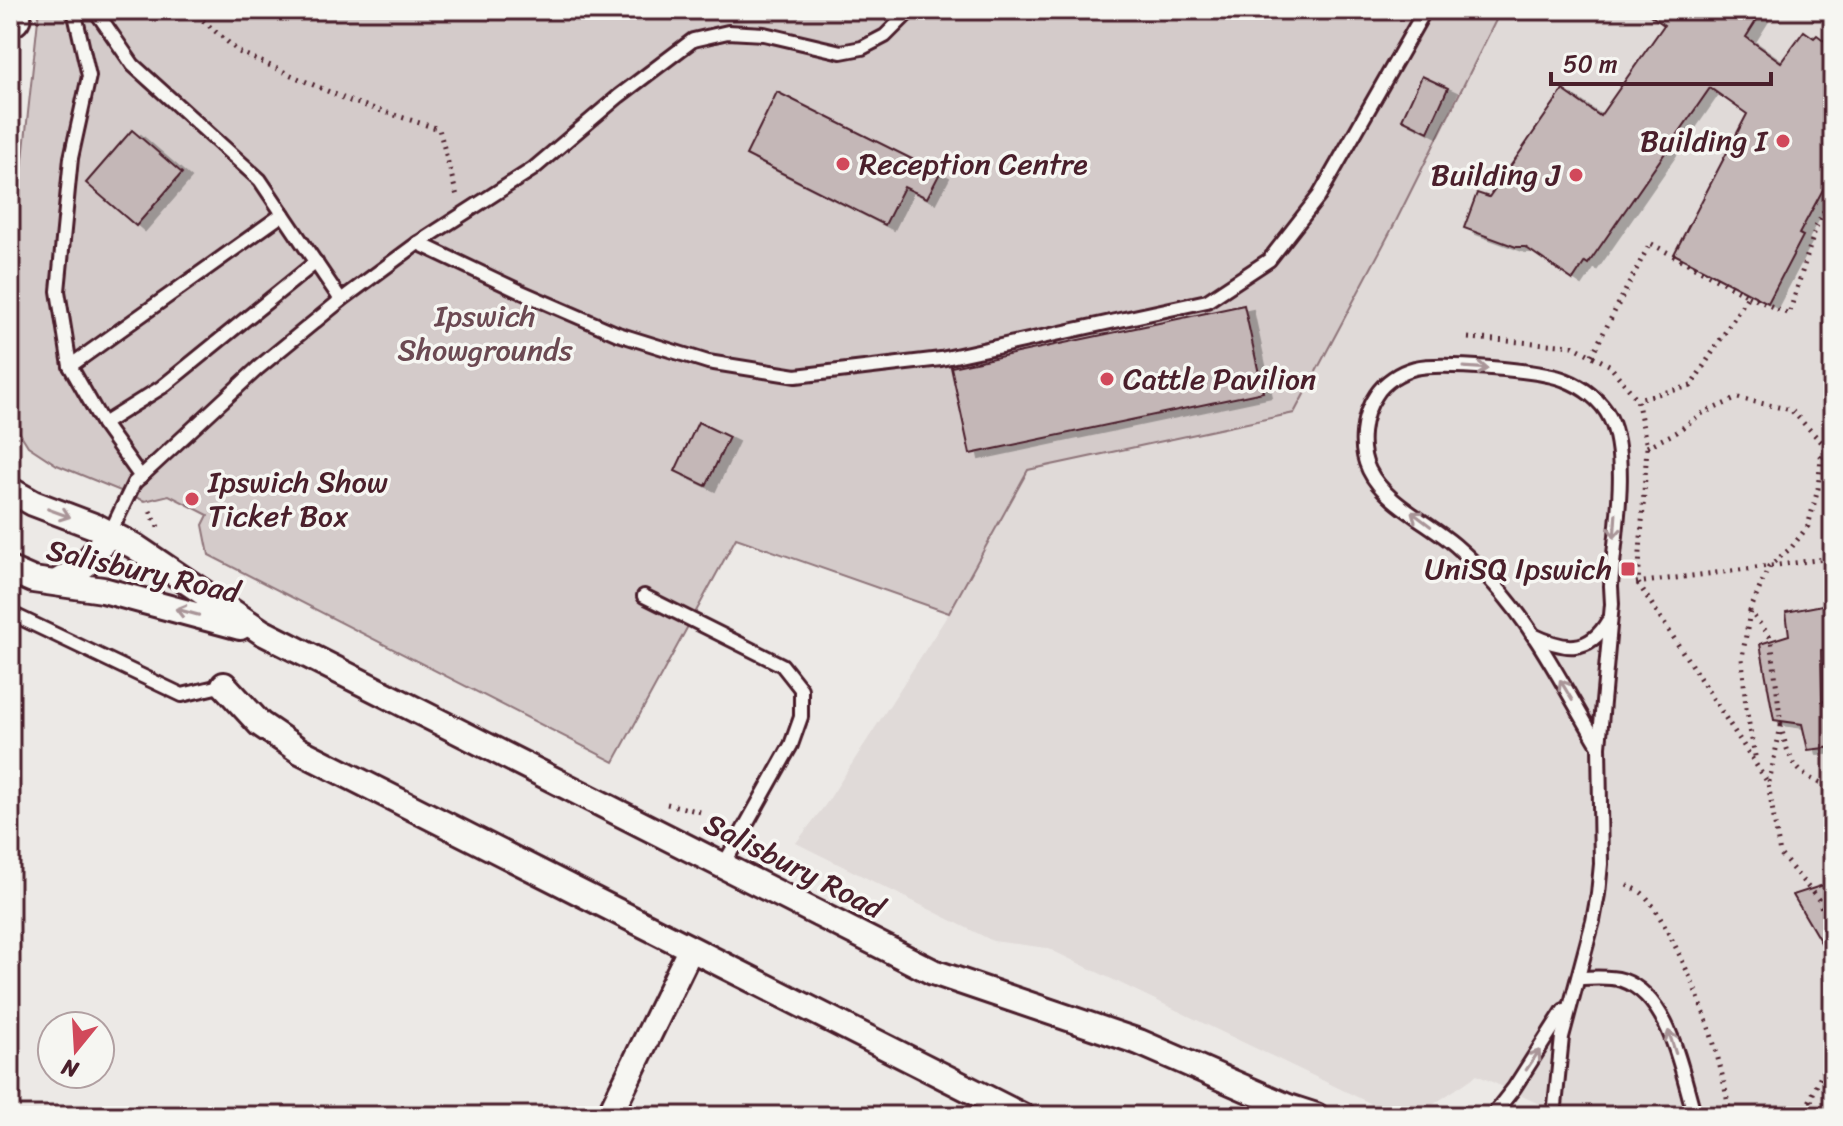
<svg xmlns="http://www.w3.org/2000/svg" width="1843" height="1126" viewBox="0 0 1843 1126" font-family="Sriracha,sans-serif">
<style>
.built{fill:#e0dad8}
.green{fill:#d4cbca;stroke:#8f757a;stroke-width:2}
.building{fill:#c4b7b7;stroke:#4a1f2b;stroke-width:2;filter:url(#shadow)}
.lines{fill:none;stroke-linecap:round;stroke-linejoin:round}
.lane-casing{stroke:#4a1f2b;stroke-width:18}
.street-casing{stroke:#4a1f2b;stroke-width:30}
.primary-casing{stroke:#4a1f2b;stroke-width:46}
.path{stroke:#4a1f2b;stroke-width:5;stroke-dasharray:2 6;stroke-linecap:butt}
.lane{stroke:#f6f6f2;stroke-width:12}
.street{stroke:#f6f6f2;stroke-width:24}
.primary{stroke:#f6f6f2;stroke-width:40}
.oneway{stroke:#a99598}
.poi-dot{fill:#d1495b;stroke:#f6f6f2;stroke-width:3}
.labels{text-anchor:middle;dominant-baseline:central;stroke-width:7;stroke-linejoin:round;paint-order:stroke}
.poi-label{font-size:30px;fill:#4a1f2b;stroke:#f6f6f2;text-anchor:end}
.park-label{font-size:30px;fill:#6c4a53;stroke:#f6f6f2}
.street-label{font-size:30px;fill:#4a1f2b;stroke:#f6f6f2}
</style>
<defs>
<filter id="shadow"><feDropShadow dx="9" dy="5" stdDeviation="0" flood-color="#0004"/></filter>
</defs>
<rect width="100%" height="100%" fill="#ece9e6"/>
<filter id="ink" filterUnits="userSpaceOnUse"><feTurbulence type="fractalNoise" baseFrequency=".0125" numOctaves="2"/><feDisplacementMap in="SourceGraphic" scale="16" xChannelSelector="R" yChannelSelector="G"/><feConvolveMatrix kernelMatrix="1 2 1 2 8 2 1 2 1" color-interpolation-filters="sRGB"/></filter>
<g filter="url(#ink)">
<path class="built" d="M 1501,10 L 1833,10 L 1833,1116 L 1565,1116 L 1477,1075 L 1428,1108 L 1403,1112 L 1378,1107 L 1047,948 L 993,941 L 796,843 L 826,804 L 949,613 L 1028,470 L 1294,413 L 1396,221 Z"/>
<path class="green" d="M 39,10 L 1501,10 L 1396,221 L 1294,413 L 1028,470 L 949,613 L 736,538 L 614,762 L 209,555 L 203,525 L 208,515 L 169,495 L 145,501 L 57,465 L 28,446 L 13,422 L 10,412 L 10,281 Z"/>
<g class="building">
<path d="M 1643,10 L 1763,10 L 1746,37 L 1781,62 L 1804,31 L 1814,38 L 1817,35 L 1833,47 L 1833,171 L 1799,234 L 1803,236 L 1768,303 L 1674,254 L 1747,114 L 1710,88 L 1588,264 L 1585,262 L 1573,280 L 1525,247 L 1516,247 L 1464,228 L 1477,193 L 1489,197 L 1563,90 L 1600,116 L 1664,25 Z"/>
<path d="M 1422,76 L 1448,88 L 1428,132 L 1402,119 Z"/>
<path d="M 777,92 L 940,173 L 927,198 L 904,187 L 885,225 L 746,155 Z"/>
<path d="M 132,130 L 182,173 L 136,226 L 86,183 Z"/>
<path d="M 1244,305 L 1263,392 L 970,454 L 951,367 Z"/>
<path d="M 698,422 L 729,437 L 706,486 L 675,471 Z"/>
<path d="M 1833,603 L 1833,648 L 1821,650 L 1822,701 L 1833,700 L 1833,747 L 1808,750 L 1802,724 L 1774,720 L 1760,644 L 1789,635 L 1786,612 Z"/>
<path d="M 1833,882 L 1833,963 L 1793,895 Z"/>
</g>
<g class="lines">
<defs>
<g id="lane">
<path d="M 95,10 L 133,65 L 260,180 L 341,300"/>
<path d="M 283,214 L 70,366 L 103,424 L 162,387 L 316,262"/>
<path d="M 418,243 L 519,291 L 618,334 L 708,362 L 796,376 L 941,359 L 1207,301 L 1269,260 L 1319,196 L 1425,10"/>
<path d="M 70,366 L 58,291 L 71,158 L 89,76 L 74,10"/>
<path d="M 103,424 L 141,477"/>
<path d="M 110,533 L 134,483 L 258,368 L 341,300 L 418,243 L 533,169 L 619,96 L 693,40 L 728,32 L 764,34 L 841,52 L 862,48 L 885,36 L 911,10"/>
<path d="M 644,596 L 782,665 L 801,689 L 801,717 L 791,745 L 723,866"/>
<path d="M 10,613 L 182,695 L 224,685"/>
<path d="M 1533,635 C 1564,650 1589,654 1608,621"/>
<path d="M 1579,978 C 1592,978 1609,976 1622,980 C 1671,997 1681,1072 1695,1116"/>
<path d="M 1492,1116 L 1514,1088 L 1564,1010"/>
<path d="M 1554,1116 L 1562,1037 L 1593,921 L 1598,894 L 1601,864 L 1599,746 L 1612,604 L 1611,586 C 1614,540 1630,459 1610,418 C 1601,400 1583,387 1565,380 C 1542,370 1440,362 1415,368 C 1400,372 1384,382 1376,395 C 1362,415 1358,448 1369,470 C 1385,503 1428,522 1455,545 C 1469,557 1482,570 1494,584 C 1537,631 1566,691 1599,746"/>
</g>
<g id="street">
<path d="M 10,490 L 33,503 L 99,528 L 134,546 L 262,632 L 933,972 L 1139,1042 L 1288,1107 L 1316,1116"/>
<path d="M 10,570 L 33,580 L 103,590 L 240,627"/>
<path d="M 57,582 L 85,565 L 110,533"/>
<path d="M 224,685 L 260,724 L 300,751 L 1022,1116"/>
<path d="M 609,1116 L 690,950"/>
</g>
<path id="primary" d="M 10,16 L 11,10"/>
</defs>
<use href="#lane" class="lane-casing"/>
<use href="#street" class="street-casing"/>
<use href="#primary" class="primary-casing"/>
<g class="path">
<path d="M 191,10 L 239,52 L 350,101 L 439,129 L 457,196"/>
<path d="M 1748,296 L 1789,314 L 1816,227 L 1833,193"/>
<path d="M 1468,338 L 1573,346 L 1609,365 L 1637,399 L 1647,447 L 1638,583 L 1768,783 L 1780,854 L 1818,899 L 1833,933"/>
<path d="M 1592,355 L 1650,243 L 1748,296 L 1691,386 L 1637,399"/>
<path d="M 1833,443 L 1830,451 L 1833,453"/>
<path d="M 1647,447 L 1677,432 L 1701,414 L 1738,398 L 1791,410 L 1830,451 L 1821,457 L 1818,489 L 1808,526 L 1791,548 L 1769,566 L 1750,611 L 1771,638 L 1781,726"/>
<path d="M 150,511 L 160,531"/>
<path d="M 1636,583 L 1833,558"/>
<path d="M 1750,612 L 1742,658 L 1746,708 L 1756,761"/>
<path d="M 1769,782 L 1781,726 C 1788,760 1797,779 1833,786"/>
<path d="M 667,804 L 705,813"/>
<path d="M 1627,885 C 1632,888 1639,890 1643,894 C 1655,905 1662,922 1670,936 C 1700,993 1720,1052 1730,1116"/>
<path d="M 1811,1100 L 1819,1116"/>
<path d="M 1803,1116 L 1833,1049"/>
</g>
<use href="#lane" class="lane"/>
<use href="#street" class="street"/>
<use href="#primary" class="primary"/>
</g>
<defs><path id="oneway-shaft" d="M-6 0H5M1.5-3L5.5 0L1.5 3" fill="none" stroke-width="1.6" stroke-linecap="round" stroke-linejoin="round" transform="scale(2)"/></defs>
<g class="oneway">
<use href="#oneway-shaft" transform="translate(1476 368) rotate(4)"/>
<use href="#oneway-shaft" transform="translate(59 513) rotate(20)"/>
<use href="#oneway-shaft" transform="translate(1421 519) rotate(-143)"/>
<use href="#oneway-shaft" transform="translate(1615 526) rotate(94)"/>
<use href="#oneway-shaft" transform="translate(187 612) rotate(-165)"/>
<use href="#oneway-shaft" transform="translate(1566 690) rotate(-121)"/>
<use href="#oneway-shaft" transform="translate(1672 1042) rotate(-108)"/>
<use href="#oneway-shaft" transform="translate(1533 1060) rotate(-56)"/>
</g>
</g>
<g class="poi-dot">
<circle cx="1783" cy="141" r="8"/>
<circle cx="843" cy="164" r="8"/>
<circle cx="1576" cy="175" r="8"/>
<circle cx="1107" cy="379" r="8"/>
<circle cx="192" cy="499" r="8"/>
<rect x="1620" y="561" width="16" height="16" rx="4"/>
</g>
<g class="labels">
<g class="poi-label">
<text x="1767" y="141">Building I</text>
<text x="859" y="164" text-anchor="start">Reception Centre</text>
<text x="1560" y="175">Building J</text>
<text x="1123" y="379" text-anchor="start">Cattle Pavilion</text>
<text x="208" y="482" text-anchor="start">Ipswich Show<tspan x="208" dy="34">Ticket Box</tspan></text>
<text x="1612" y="569">UniSQ Ipswich</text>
</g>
<g class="park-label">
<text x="485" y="316">Ipswich<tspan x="485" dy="34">Showgrounds</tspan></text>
</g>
<g class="street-label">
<text transform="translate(143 571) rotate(13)">Salisbury Road</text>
<text transform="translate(794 866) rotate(27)">Salisbury Road</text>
</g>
</g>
<rect width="1843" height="1126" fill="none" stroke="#f6f6f2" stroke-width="40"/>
<rect x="20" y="20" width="1803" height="1086" fill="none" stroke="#4a1f2b" stroke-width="3" filter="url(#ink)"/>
<g transform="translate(76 1050) rotate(198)"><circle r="38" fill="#f6f6f2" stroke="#b1a0a2" stroke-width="2"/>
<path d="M0-6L14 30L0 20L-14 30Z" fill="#d1495b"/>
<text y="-12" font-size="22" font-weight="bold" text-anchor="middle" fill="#4a1f2b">N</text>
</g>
<path d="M1551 72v12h220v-12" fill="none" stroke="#4a1f2b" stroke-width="4"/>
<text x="1563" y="72" font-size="24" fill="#4a1f2b" stroke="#f6f6f2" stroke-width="6" paint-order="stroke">50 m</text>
</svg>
